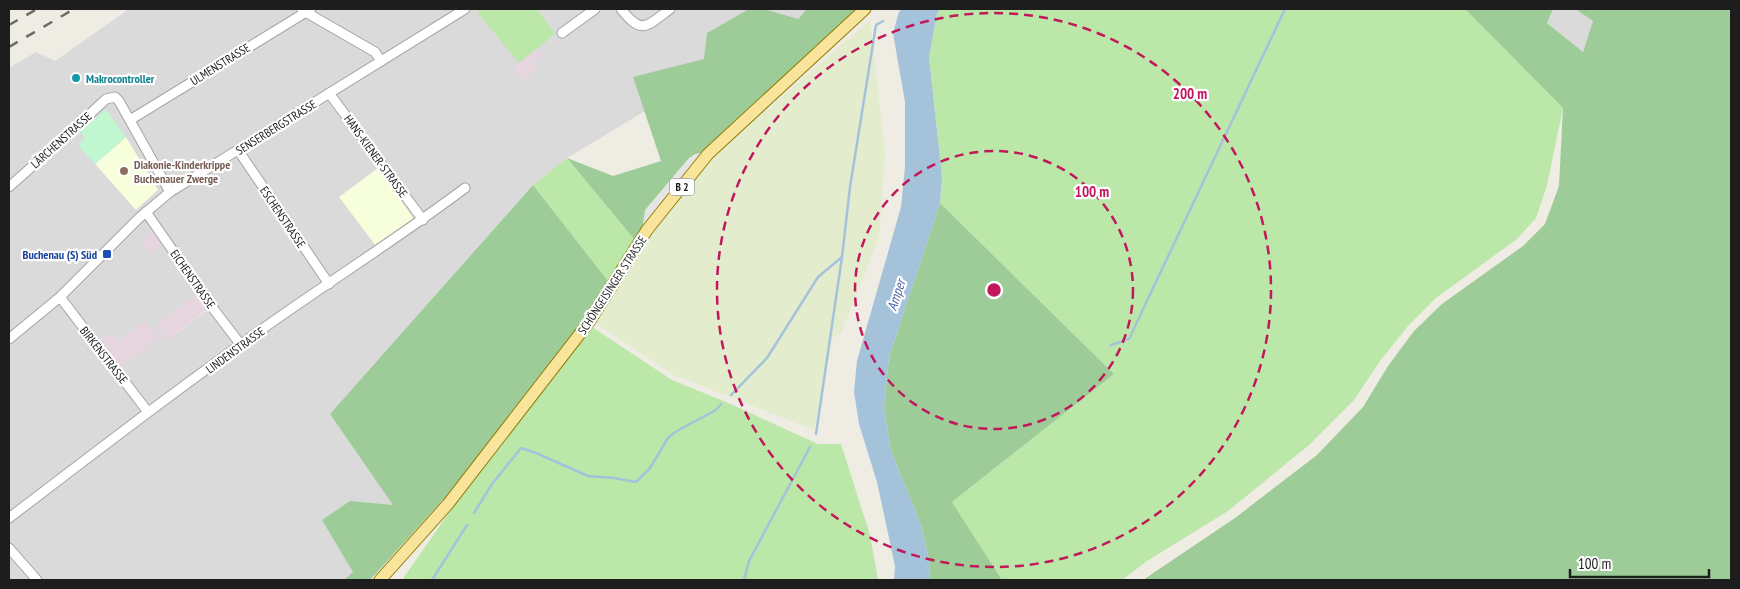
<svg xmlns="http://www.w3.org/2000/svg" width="1740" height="589" viewBox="0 0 1740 589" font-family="'PT Sans Narrow',sans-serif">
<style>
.residential{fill:#dbdada;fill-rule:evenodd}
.industrial{fill:#e7d5e0}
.education{fill:#f7fedb}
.farmland{fill:#e4ecce}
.grass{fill:#bbe7a9}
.forest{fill:#9dcc98}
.park{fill:#c0f7d0}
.parking{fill:#e5e5e5}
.water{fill:#a4c3da}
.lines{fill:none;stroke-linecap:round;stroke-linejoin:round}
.stream{stroke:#a4c3da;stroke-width:2.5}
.minor-casing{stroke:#a4a4a4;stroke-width:11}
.major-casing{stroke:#917f04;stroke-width:13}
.minor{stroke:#fff;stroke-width:9}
.major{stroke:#f9e49c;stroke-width:11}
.rail{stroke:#6b6b6b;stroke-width:2.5;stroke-dasharray:10 10;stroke-linecap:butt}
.ring{fill:none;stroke:#c2185b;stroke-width:2.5;stroke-dasharray:9 6}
.culture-dot{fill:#0f9aa8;stroke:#fff;stroke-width:2}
.education-dot{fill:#8d6e63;stroke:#fff;stroke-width:2}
.transit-dot{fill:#1a4fb4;stroke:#fff;stroke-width:2}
.labels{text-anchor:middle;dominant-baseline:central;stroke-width:4.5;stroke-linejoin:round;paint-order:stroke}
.shield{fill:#fff;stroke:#616161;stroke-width:1}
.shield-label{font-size:11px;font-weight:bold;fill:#1d1d1d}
.street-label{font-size:12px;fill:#1d1d1d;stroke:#fff}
.culture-label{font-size:12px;font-weight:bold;fill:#0d838f;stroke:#fff;text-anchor:start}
.education-label{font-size:12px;font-weight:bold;fill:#785e54;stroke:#fff;text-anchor:start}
.transit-label{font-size:12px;font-weight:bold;fill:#164399;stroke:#fff;text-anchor:end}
.water-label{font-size:14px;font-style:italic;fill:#4c68a9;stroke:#fff}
.centre{fill:#c2185b;stroke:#fff;stroke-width:2.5}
.ring-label{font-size:15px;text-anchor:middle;font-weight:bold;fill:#c2185b;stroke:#fff;stroke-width:4.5;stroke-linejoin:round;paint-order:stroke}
</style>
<rect width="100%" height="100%" fill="#eeece3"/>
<g class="residential">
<path d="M 129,9 L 482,9 L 477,12 L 555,34 L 537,9 L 807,9 L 798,19 L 567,158 L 533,185 L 330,414 L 394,505 L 352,580 L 9,580 L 9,68 L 36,52 L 55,61 ZM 196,296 L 207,310 L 168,340 L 157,326 ZM 111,332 L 119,342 L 119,367 L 99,341 Z"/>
<path d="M 1553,9 L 1575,9 L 1593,21 L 1583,52 L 1547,23 Z"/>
</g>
<g class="industrial">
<path d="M 537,48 L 543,55 L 531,63 L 536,70 L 523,80 L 513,67 Z"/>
<path d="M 153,232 L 162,244 L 150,253 L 141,242 Z"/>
<path d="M 196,295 L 207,309 L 168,340 L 157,326 Z"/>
<path d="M 145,321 L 158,338 L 120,367 L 99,341 L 111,332 L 119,342 Z"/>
</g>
<g class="education">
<path d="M 126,137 L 158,190 L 136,210 L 95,164 Z"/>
<path d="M 378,168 L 414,219 L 376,246 L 339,197 Z"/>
</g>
<path class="farmland" d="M 870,20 L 885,152 L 879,238 L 841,333 L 833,337 L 814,430 L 674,375 L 595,323 L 657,228 L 711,159 Z"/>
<g class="grass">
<path d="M 482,9 L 537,9 L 555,34 L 519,63 L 477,12 Z"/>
<path d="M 941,9 L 1465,9 L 1563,108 L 1547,185 L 1536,218 L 1517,239 L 1436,298 L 1408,326 L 1380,361 L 1354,400 L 1309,445 L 1228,511 L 1147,561 L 1122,580 L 1002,580 L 952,502 L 1114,374 L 940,203 L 942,177 L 929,57 L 937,13 Z"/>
<path d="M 567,158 L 634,239 L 608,281 L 533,185 Z"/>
<path d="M 592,327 L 672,380 L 726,402 L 818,444 L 841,444 L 870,535 L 878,580 L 402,580 L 455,504 Z"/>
</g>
<g class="forest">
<path d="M 749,9 L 764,9 L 798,19 L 807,9 L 859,9 L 702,154 L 634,239 L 567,158 L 613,176 L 661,161 L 633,77 L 704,59 L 707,33 Z"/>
<path d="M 1465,9 L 1553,9 L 1547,23 L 1583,52 L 1593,21 L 1575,9 L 1731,9 L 1731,580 L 1143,580 L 1235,518 L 1317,455 L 1363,407 L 1388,366 L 1414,331 L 1442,304 L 1523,246 L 1545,224 L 1559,186 L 1563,108 Z"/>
<path d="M 533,185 L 608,281 L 586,319 L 449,493 L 370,580 L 344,580 L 353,572 L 322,520 L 350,501 L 393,505 L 330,414 Z"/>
<path d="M 940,203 L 1114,374 L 952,502 L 1002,580 L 929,580 L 930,564 L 921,525 L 891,451 L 884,408 L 889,357 Z"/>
</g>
<path class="park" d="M 106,109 L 126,137 L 95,164 L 78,145 L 85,138 L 80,132 Z"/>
<path class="parking" d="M 706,152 L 642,231 L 645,210 L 688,159 L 695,154 Z"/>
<path class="water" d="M 902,9 L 941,9 L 937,13 L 929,57 L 942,177 L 940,203 L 889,357 L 884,408 L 891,451 L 921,525 L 930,564 L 929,580 L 894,580 L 895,566 L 877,482 L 859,424 L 854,392 L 857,361 L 901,207 L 905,167 L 905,102 L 893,33 L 899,12 Z"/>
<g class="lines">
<g class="stream">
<path d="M 1111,345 L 1129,339 L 1285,9"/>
<path d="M 731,395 L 767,358 L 818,277 L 842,257"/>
<path d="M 816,434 L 842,257 L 850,187 L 876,25 L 883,21"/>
<path d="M 474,513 L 492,484 L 521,448 L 536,453 L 588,476 L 614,478 L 636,482 L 650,468 L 668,438 L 675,432 L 716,410 L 721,404"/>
<path d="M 432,580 L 467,525"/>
<path d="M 744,580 L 749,561 L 810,447"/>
</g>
<defs>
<g id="minor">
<path d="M 621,9 C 642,35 646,27 670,9"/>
<path d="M 302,10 L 375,52 L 381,61"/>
<path d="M 562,33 L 595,9"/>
<path d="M 329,93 L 423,220"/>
<path d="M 130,120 L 311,9"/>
<path d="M 238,150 L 329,284"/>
<path d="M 9,187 L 63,139 L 106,99 L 115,97 L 119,101 L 170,192"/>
<path d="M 146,212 L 212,307 L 241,345"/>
<path d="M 60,297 L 148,412"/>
<path d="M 9,339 L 60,297 L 139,218 L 170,192 L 465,9"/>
<path d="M 9,518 C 101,448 193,377 288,311 C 347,270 408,231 465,188"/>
<path d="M 9,548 L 37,580"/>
</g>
<path id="major" d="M 380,580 L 448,504 L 589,322 L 647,230 L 708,154 L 865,9"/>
</defs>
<use href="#minor" class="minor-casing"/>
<use href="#major" class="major-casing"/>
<use href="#minor" class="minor"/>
<use href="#major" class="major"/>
<g class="rail">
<path d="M 9,25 L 37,9"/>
<path d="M 9,47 L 74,9"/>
</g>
</g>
<g class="ring">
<circle cx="994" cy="290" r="139"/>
<circle cx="994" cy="290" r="277"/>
</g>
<circle class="culture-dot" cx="76" cy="78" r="5"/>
<circle class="education-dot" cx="124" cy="171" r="5"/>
<rect class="transit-dot" x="102" y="249" width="10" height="10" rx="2.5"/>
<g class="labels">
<rect class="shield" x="669.5" y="178.5" width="25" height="17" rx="4"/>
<g class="shield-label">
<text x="682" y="187">B 2</text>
</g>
<g class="street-label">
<text transform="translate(220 64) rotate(-32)">ULMENSTRASSE</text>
<text transform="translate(276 127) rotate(-32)">SENSERBERGSTRASSE</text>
<text transform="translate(61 140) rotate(-42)">LÄRCHENSTRASSE</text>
<text transform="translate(376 156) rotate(54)">HANS-KIENER-STRASSE</text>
<text transform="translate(283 217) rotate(56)">ESCHENSTRASSE</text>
<text transform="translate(193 279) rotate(55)">EICHENSTRASSE</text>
<text transform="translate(612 285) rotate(-57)">SCHÖNGEISINGER STRASSE</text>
<text transform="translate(235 350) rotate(-36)">LINDENSTRASSE</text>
<text transform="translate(104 355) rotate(52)">BIRKENSTRASSE</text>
</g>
<g class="culture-label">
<text x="86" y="78">Makrocontroller</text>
</g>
<g class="education-label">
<text x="134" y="164">Diakonie-Kinderkrippe<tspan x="134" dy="14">Buchenauer Zwerge</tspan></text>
</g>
<g class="transit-label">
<text x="97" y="254">Buchenau (S) Süd</text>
</g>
<g class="water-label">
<text transform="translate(896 295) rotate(-72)">Amper</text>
</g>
</g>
<circle cx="994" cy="290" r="8" class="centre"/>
<g class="ring-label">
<text x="1190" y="99">200 m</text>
<text x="1092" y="197">100 m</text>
</g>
<rect width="1740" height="589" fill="none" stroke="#1d1d1d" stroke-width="20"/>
<path d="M1570 569v8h139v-8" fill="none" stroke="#1d1d1d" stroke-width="2.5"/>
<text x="1578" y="569" font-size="15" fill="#1d1d1d" stroke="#ffffff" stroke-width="4" paint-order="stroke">100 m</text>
</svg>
